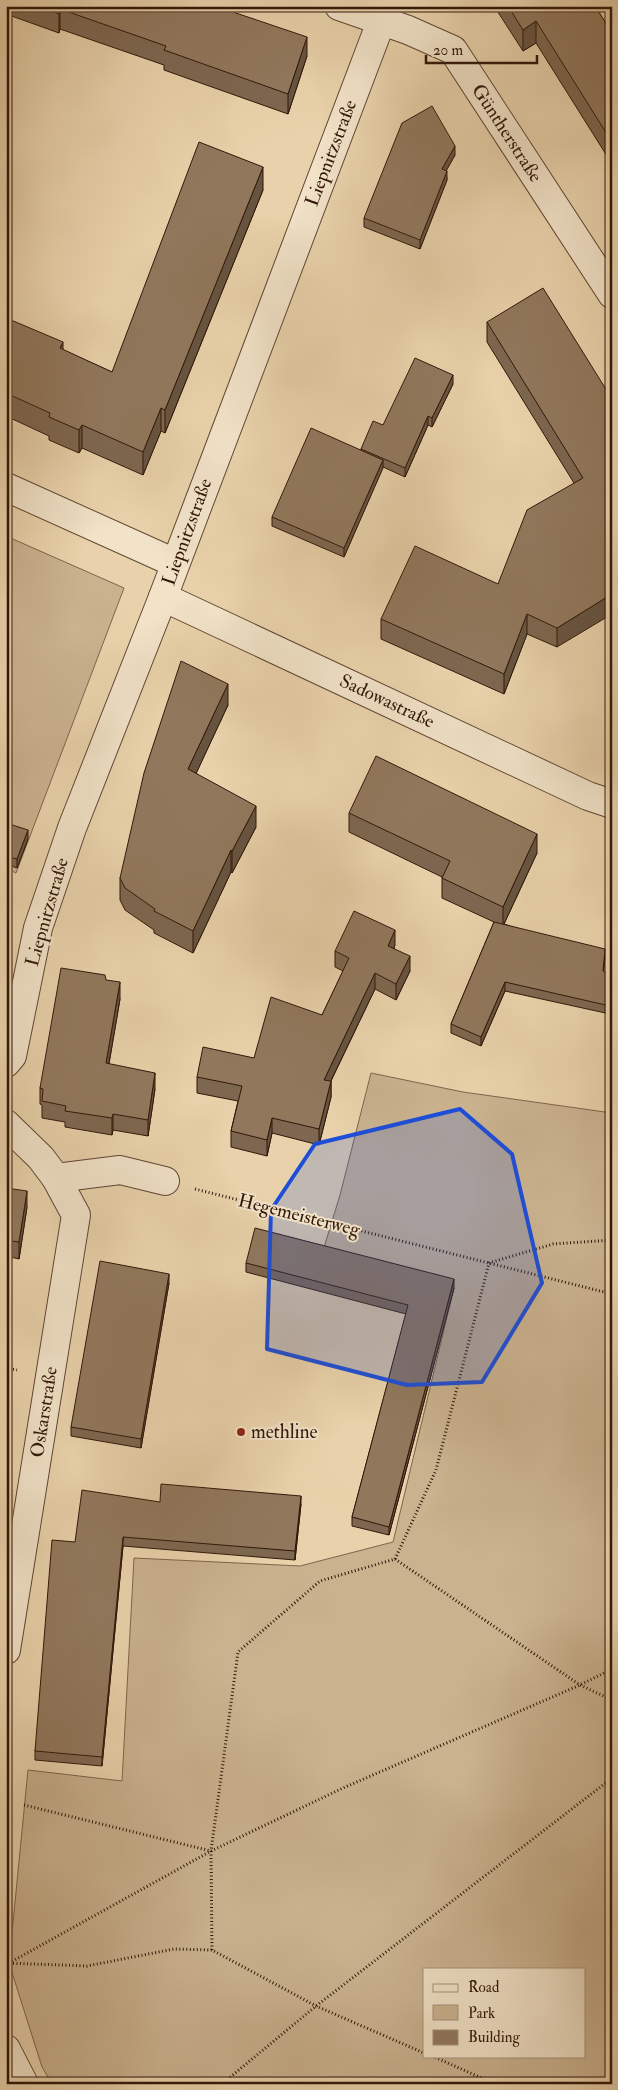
<svg xmlns="http://www.w3.org/2000/svg" width="618" height="2090" viewBox="0 0 618 2090" font-family="'IM FELL Double Pica',serif">
<style>
.green{fill:#cab28f;stroke:#7e644c;fill-rule:evenodd}
.lines{fill:none;stroke-linecap:round;stroke-linejoin:round}
.street-casing{stroke:#5f4632;stroke-width:30}
.path{stroke:#311709;stroke-width:3;stroke-dasharray:1 2.5;stroke-linecap:butt}
.street{stroke:#f1e2c8;stroke-width:28}
.wall{fill:#7d6750;stroke:#311709}
.shaded-wall{fill:#665441;stroke:#311709}
.building{fill:#91785d;stroke:#311709}
.marked{fill:#1d4ed8;fill-opacity:0.2;stroke:#1d4ed8;stroke-width:4;stroke-linejoin:round}
.poi-dot{fill:#8f2418;stroke:#f1e2c8;stroke-width:2}
.labels{text-anchor:middle;dominant-baseline:central;stroke-width:4;stroke-linejoin:round;paint-order:stroke}
.street-label{font-size:19px;fill:#311709;stroke:#f1e2c8}
.poi-label{font-size:19px;fill:#311709;stroke:#f1e2c8;text-anchor:start}
</style>
<rect width="100%" height="100%" fill="#e9d2ab"/>
<filter id="stains"><feTurbulence type="fractalNoise" baseFrequency=".004" numOctaves="4"/><feColorMatrix values="0 0 0 0 .2 0 0 0 0 .09 0 0 0 0 .02 0 0 0 .5 -.17"/></filter>
<radialGradient id="worn" r=".72"><stop offset=".6" stop-color="#630" stop-opacity="0"/><stop offset="1" stop-color="#630" stop-opacity=".3"/></radialGradient>
<g class="green">
<path d="M 6,536 L 124,588 L 16,873 L 6,868 Z"/>
<path d="M 371,1073 L 463,1092 L 612,1113 L 612,2084 L 52,2084 L 42,2067 L 9,1963 L 28,1770 L 122,1781 L 134,1558 L 300,1566 L 393,1542 L 454,1288 L 322,1254 L 340,1195 ZM 424,1969 L 584,1969 L 584,2056 L 424,2056 Z"/>
</g>
<g class="lines">
<defs>
<g id="street">
<path d="M 339,6 L 408,30 L 453,50 L 612,294"/>
<path d="M 6,487 L 175,563"/>
<path d="M 163,597 L 588,796 L 612,804"/>
<path d="M 6,1063 L 12,1056 L 38,928 L 72,828 L 163,597 L 387,6"/>
<path d="M 6,1124 L 41,1158 L 56,1178 L 76,1215 L 6,1650"/>
<path d="M 56,1178 L 120,1170 L 165,1181"/>
<path d="M 6,2049 L 24,2084"/>
</g>
</defs>
<use href="#street" class="street-casing"/>
<g class="path">
<path d="M 195,1189 L 612,1294"/>
<path d="M 6,1368 L 17,1370"/>
<path d="M 395,1559 L 436,1470 L 489,1263 L 553,1244 L 612,1240"/>
<path d="M 24,1805 L 211,1851"/>
<path d="M 212,1950 L 211,1851 L 238,1652 L 320,1581 L 395,1559 L 580,1685 L 612,1700"/>
<path d="M 6,1963 L 87,1966 L 174,1949 L 212,1950 L 316,2006 L 424,2053"/>
<path d="M 9,1963 L 211,1851 L 343,1788 L 580,1685 L 612,1669"/>
<path d="M 432,2056 L 495,2084"/>
<path d="M 222,2084 L 316,2006 L 612,1778"/>
</g>
<use href="#street" class="street"/>
</g>
<g class="wall">
<path d="M 6,6 L 235,6 L 235,13 L 307,56 L 288,114 L 164,70 L 164,65 L 60,29 L 59,33 L 6,14 Z"/>
<path d="M 494,6 L 595,6 L 612,33 L 612,164 L 536,43 L 523,51 Z"/>
<path d="M 455,155 L 446,171 L 447,180 L 420,249 L 364,227 L 364,218 Z"/>
<path d="M 263,190 L 165,433 L 161,431 L 143,475 L 82,448 L 79,453 L 49,440 L 49,436 L 6,416 L 6,315 L 12,321 L 63,350 L 112,372 Z"/>
<path d="M 487,322 L 612,399 L 557,647 L 527,634 L 504,694 L 381,639 L 381,619 L 498,584 L 574,483 L 487,342 Z"/>
<path d="M 453,384 L 432,427 L 428,425 L 405,477 L 383,467 L 344,557 L 272,526 L 272,517 L 361,450 L 361,449 L 383,425 Z"/>
<path d="M 228,705 L 196,773 L 256,827 L 232,873 L 231,872 L 193,953 L 154,933 L 154,930 L 125,910 L 120,900 L 120,878 Z"/>
<path d="M 349,813 L 537,853 L 504,924 L 605,958 L 603,972 L 612,975 L 612,1006 L 610,1014 L 505,991 L 481,1046 L 451,1033 L 451,1024 L 494,922 L 442,898 L 442,877 L 349,832 Z"/>
<path d="M 6,823 L 28,839 L 17,868 L 6,864 Z"/>
<path d="M 395,945 L 394,948 L 410,971 L 396,1000 L 375,989 L 331,1081 L 331,1097 L 319,1145 L 272,1133 L 267,1156 L 231,1147 L 231,1131 L 238,1101 L 197,1093 L 197,1077 L 254,1058 L 322,1015 L 343,971 L 335,967 L 335,951 Z"/>
<path d="M 106,980 L 120,999 L 109,1064 L 155,1089 L 148,1136 L 113,1130 L 112,1135 L 65,1127 L 65,1122 L 42,1118 L 42,1105 L 40,1104 L 40,1088 Z"/>
<path d="M 6,1188 L 27,1207 L 19,1259 L 6,1256 Z"/>
<path d="M 246,1263 L 454,1288 L 389,1535 L 352,1526 L 352,1517 L 406,1314 L 246,1272 Z"/>
<path d="M 169,1283 L 141,1448 L 71,1436 L 71,1427 Z"/>
<path d="M 160,1502 L 301,1504 L 295,1560 L 123,1546 L 102,1766 L 35,1760 L 35,1751 L 75,1542 Z"/>
</g>
<g class="shaded-wall">
<path d="M 60,9 L 60,29 L 59,33 L 59,14 Z"/>
<path d="M 536,21 L 536,43 L 523,51 L 523,30 Z"/>
<path d="M 307,37 L 307,56 L 288,114 L 288,94 Z"/>
<path d="M 455,146 L 455,155 L 442,178 L 442,169 Z"/>
<path d="M 263,167 L 263,190 L 165,433 L 165,410 Z"/>
<path d="M 447,171 L 447,180 L 420,249 L 420,240 Z"/>
<path d="M 63,342 L 63,365 L 60,348 Z"/>
<path d="M 453,375 L 453,384 L 432,427 L 432,418 Z"/>
<path d="M 161,408 L 161,431 L 143,475 L 143,452 Z"/>
<path d="M 428,416 L 428,425 L 405,477 L 405,468 Z"/>
<path d="M 82,425 L 82,448 L 79,453 L 79,430 Z"/>
<path d="M 383,460 L 383,468 L 344,557 L 344,548 Z"/>
<path d="M 612,594 L 612,614 L 557,647 L 557,628 Z"/>
<path d="M 527,614 L 527,634 L 504,694 L 504,674 Z"/>
<path d="M 228,684 L 228,705 L 188,791 L 188,769 Z"/>
<path d="M 256,806 L 256,827 L 232,873 L 232,851 Z"/>
<path d="M 28,830 L 28,839 L 17,868 L 17,859 Z"/>
<path d="M 537,834 L 537,853 L 503,926 L 503,907 Z"/>
<path d="M 231,850 L 231,872 L 193,953 L 193,931 Z"/>
<path d="M 395,930 L 395,945 L 388,961 L 388,946 Z"/>
<path d="M 605,949 L 605,958 L 603,980 L 603,971 Z"/>
<path d="M 410,956 L 410,971 L 396,1000 L 396,984 Z"/>
<path d="M 375,973 L 375,989 L 324,1095 L 324,1080 Z"/>
<path d="M 120,982 L 120,999 L 106,1080 L 106,1063 Z"/>
<path d="M 505,982 L 505,991 L 481,1046 L 481,1037 Z"/>
<path d="M 612,997 L 612,1006 L 610,1014 L 610,1006 Z"/>
<path d="M 155,1073 L 155,1089 L 148,1136 L 148,1120 Z"/>
<path d="M 331,1081 L 331,1097 L 319,1145 L 319,1129 Z"/>
<path d="M 113,1114 L 113,1130 L 112,1135 L 112,1118 Z"/>
<path d="M 272,1118 L 272,1133 L 267,1156 L 267,1140 Z"/>
<path d="M 27,1191 L 27,1207 L 19,1259 L 19,1242 Z"/>
<path d="M 169,1274 L 169,1283 L 141,1448 L 141,1439 Z"/>
<path d="M 454,1279 L 454,1288 L 389,1535 L 389,1527 Z"/>
<path d="M 301,1496 L 301,1504 L 295,1560 L 295,1551 Z"/>
<path d="M 123,1537 L 123,1546 L 102,1766 L 102,1757 Z"/>
</g>
<g class="building">
<path d="M 39,6 L 235,6 L 233,12 L 307,37 L 288,94 L 164,50 L 166,46 L 60,9 L 59,14 Z"/>
<path d="M 508,6 L 595,6 L 612,33 L 612,142 L 536,21 L 523,30 Z"/>
<path d="M 432,106 L 455,146 L 442,169 L 447,171 L 420,240 L 364,218 L 402,123 Z"/>
<path d="M 199,142 L 263,167 L 165,410 L 161,408 L 143,452 L 82,425 L 79,430 L 49,417 L 50,413 L 6,393 L 6,315 L 12,317 L 11,320 L 63,342 L 60,348 L 112,372 Z"/>
<path d="M 543,288 L 612,399 L 612,594 L 557,628 L 527,614 L 504,674 L 381,619 L 415,546 L 498,584 L 527,510 L 583,478 L 487,322 Z"/>
<path d="M 415,358 L 453,375 L 432,418 L 428,416 L 405,468 L 361,449 L 373,421 L 383,425 Z"/>
<path d="M 311,428 L 383,460 L 344,548 L 272,517 Z"/>
<path d="M 181,661 L 228,684 L 188,769 L 256,806 L 232,851 L 231,850 L 193,931 L 154,911 L 155,909 L 125,888 L 120,878 L 144,773 Z"/>
<path d="M 376,756 L 537,834 L 503,907 L 442,878 L 450,861 L 349,813 Z"/>
<path d="M 6,823 L 28,830 L 17,859 L 6,856 Z"/>
<path d="M 354,911 L 395,930 L 388,946 L 410,956 L 396,984 L 375,973 L 324,1080 L 331,1081 L 319,1129 L 272,1118 L 267,1140 L 231,1131 L 242,1086 L 197,1077 L 203,1047 L 254,1058 L 271,997 L 322,1015 L 349,958 L 335,951 Z"/>
<path d="M 494,922 L 605,949 L 603,971 L 612,975 L 612,997 L 610,1006 L 505,982 L 481,1037 L 451,1024 Z"/>
<path d="M 61,968 L 105,975 L 106,980 L 120,982 L 106,1063 L 155,1073 L 148,1120 L 113,1114 L 112,1118 L 65,1111 L 66,1106 L 42,1101 L 43,1089 L 40,1088 Z"/>
<path d="M 6,1188 L 27,1191 L 19,1242 L 6,1240 Z"/>
<path d="M 255,1228 L 454,1279 L 389,1527 L 352,1517 L 408,1305 L 246,1263 Z"/>
<path d="M 100,1261 L 169,1274 L 141,1439 L 71,1427 Z"/>
<path d="M 161,1484 L 301,1496 L 295,1551 L 123,1537 L 102,1757 L 35,1751 L 52,1540 L 75,1542 L 82,1490 L 160,1502 Z"/>
</g>
<path class="marked" d="M 460,1109 L 512,1154 L 542,1283 L 482,1382 L 407,1385 L 267,1349 L 271,1210 L 315,1144 Z"/>
<circle class="poi-dot" cx="241" cy="1432" r="5"/>
<g class="labels">
<g class="street-label">
<text transform="translate(507 133) rotate(57)">Güntherstraße</text>
<text transform="translate(331 153) rotate(-69)">Liepnitzstraße</text>
<text transform="translate(187 532) rotate(-70)">Liepnitzstraße</text>
<text transform="translate(387 701) rotate(25)">Sadowastraße</text>
<text transform="translate(47 912) rotate(-74)">Liepnitzstraße</text>
<text transform="translate(299 1215) rotate(14)">Hegemeisterweg</text>
<text transform="translate(44 1412) rotate(-81)">Oskarstraße</text>
</g>
<g class="poi-label">
<text x="251" y="1432">methline</text>
</g>
</g>
<rect width="618" height="2090" fill="none" stroke="#e9d2ab" stroke-width="25"/>
<rect x="8" y="8" width="603" height="2075" fill="none" stroke="#311709" stroke-width="2.5"/>
<rect x="12" y="12" width="593" height="2065" fill="none" stroke="#311709"/>
<rect x="423" y="1968" width="162" height="90" fill="#f1e2c8" stroke="#a4917c"/>
<rect x="433" y="1984" width="25" height="8" fill="#f1e2c8" stroke="#a4917c"/>
<text x="468" y="1992" font-size="15" fill="#311709">Road</text>
<rect x="433" y="2005" width="25" height="15" fill="#cab28f" stroke="#a4917c"/>
<text x="468" y="2018" font-size="15" fill="#311709">Park</text>
<rect x="433" y="2030" width="25" height="15" fill="#91785d" stroke="#a4917c"/>
<text x="468" y="2042" font-size="15" fill="#311709">Building</text>
<path d="M426 55v8h111v-8" fill="none" stroke="#311709" stroke-width="2.5"/>
<text x="433" y="55" font-size="15" fill="#311709" stroke="#f1e2c8" stroke-width="4" paint-order="stroke">20 m</text>
<rect width="100%" height="100%" filter="url(#stains)"/>
<rect width="100%" height="100%" fill="url(#worn)"/>
</svg>
